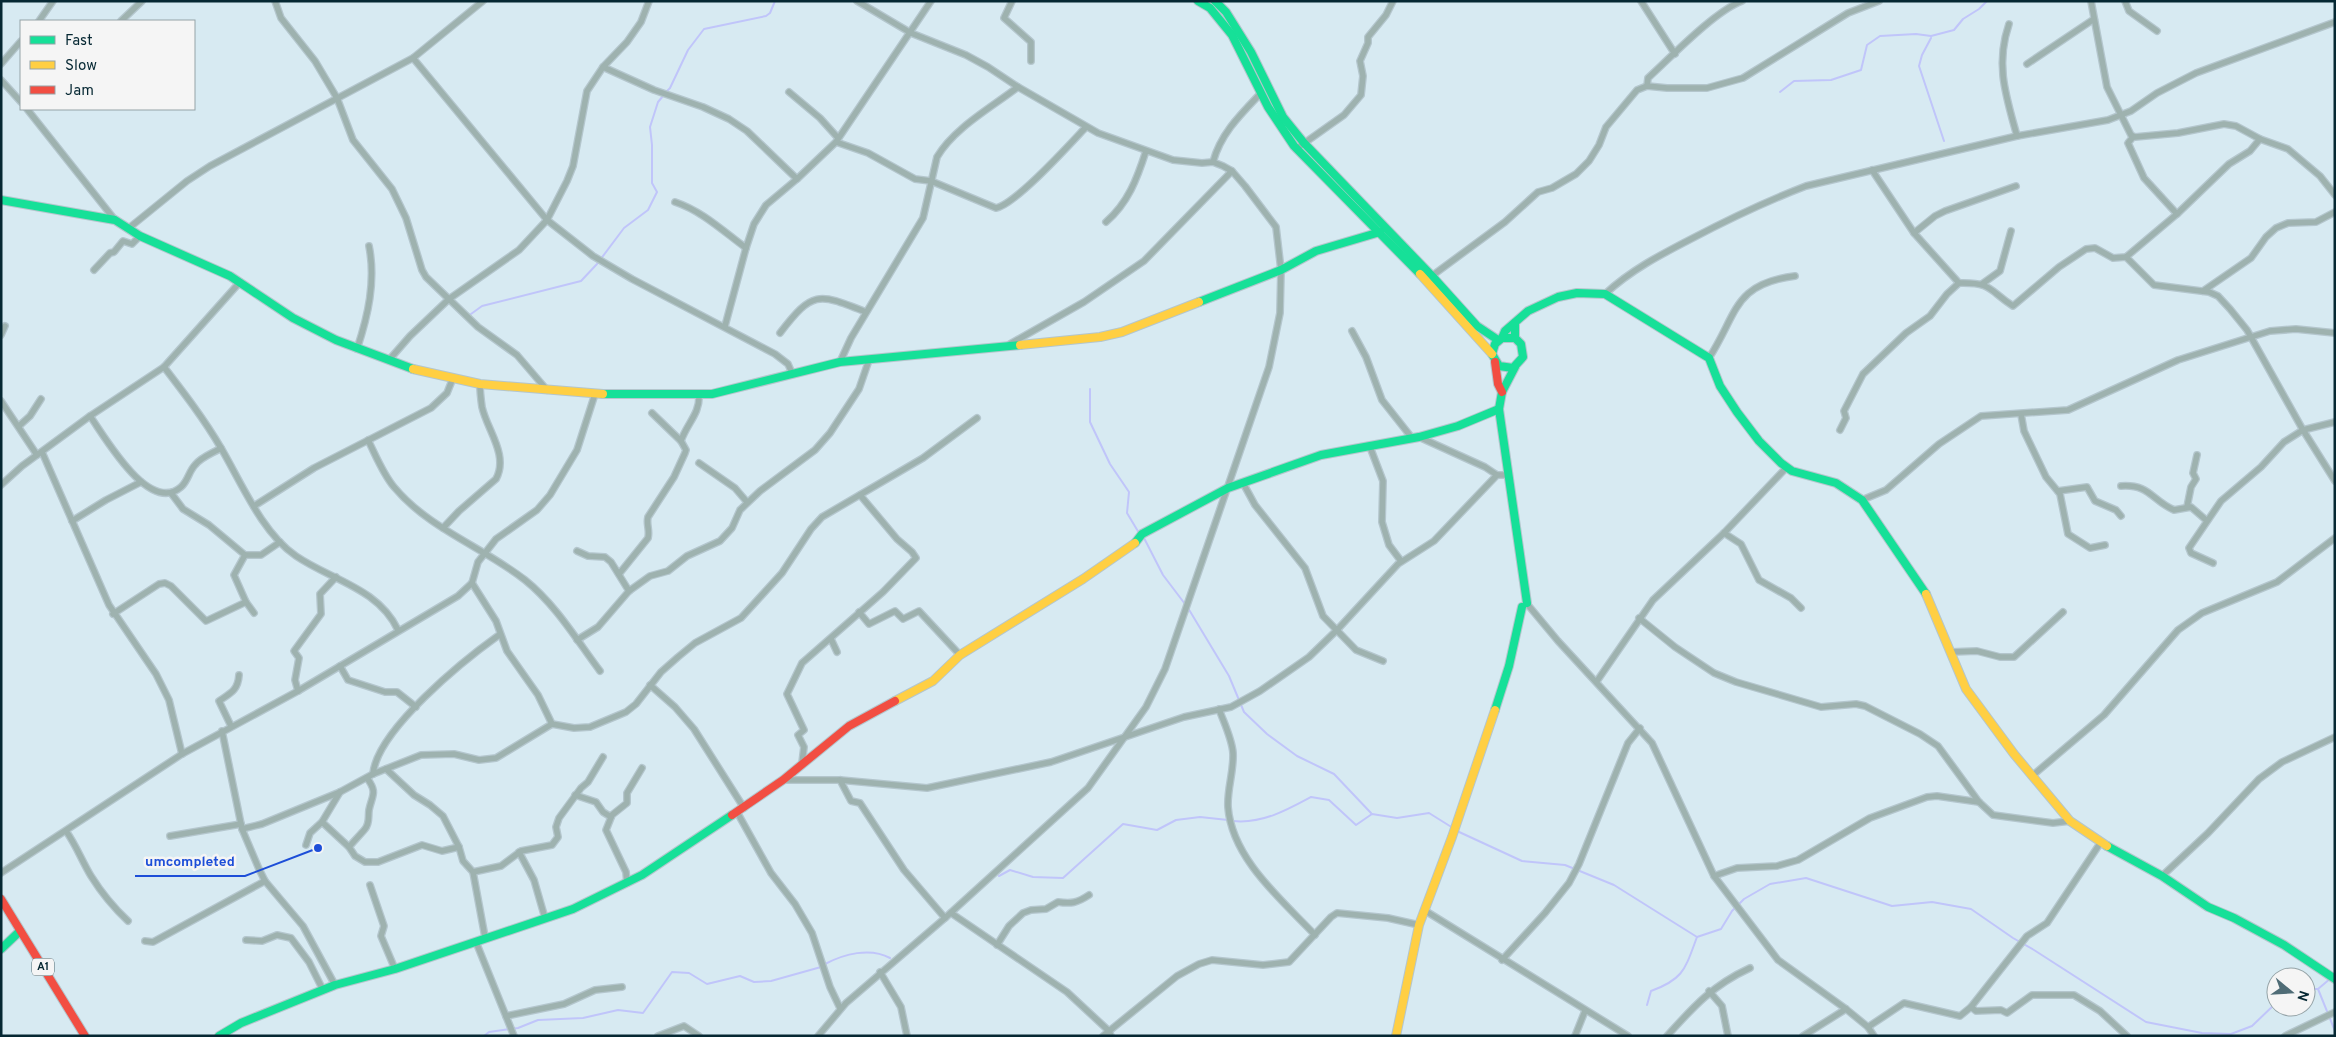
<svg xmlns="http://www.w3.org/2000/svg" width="2336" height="1037" viewBox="0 0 2336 1037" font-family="Overpass,sans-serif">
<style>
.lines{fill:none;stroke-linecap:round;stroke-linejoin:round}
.stream{stroke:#c0c5fa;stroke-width:2}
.street-casing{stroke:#b4c6cd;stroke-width:8}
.fast-casing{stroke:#b4c6cd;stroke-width:10}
.slow-casing{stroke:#b4c6cd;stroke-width:10}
.jam-casing{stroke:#b4c6cd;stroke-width:10}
.street{stroke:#9eb2af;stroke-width:5.5}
.fast{stroke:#16e098;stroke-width:8}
.slow{stroke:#ffcf43;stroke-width:8}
.jam{stroke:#f24e42;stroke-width:8}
.labels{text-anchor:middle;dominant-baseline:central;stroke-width:5;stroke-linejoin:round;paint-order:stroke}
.shield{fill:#f5f5f5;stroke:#4e666d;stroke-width:1}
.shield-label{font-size:11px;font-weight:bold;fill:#062833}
.leader{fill:none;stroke:#1d4ed8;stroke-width:2}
.callout-dot{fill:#1d4ed8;stroke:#f5f5f5;stroke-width:2}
.callout-label{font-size:14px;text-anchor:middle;font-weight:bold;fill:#1d4ed8;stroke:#f5f5f5;stroke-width:5;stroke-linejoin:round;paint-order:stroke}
</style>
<rect width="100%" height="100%" fill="#d7eaf2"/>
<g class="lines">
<g class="stream">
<path d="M 1931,38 L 1922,55 L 1919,66 L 1944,141"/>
<path d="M 666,92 L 670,88 L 688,50 L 704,29 L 766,16 L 770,13 L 775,1"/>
<path d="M 1780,92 L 1794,81 L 1831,80 L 1861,70 L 1867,45 L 1880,36 L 1916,34 L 1931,36 L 1954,30 L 1963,19 L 1979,9 L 1987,1"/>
<path d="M 471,314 L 482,306 L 581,281 L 597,264 L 624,228 L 648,210 L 657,192 L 652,183 L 652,145 L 650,127 L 658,102 L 663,96"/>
<path d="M 1090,389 L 1090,422 L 1110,464 L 1129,492 L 1127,513 L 1139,533"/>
<path d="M 1144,538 L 1163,575 L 1185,604"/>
<path d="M 1188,608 L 1229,676 L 1244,712 L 1267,734 L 1297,756 L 1334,774 L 1371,813"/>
<path d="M 1233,821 C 1262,824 1287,810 1311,797 L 1329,800 L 1356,825 L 1372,814 L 1397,818 L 1429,813 L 1453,828"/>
<path d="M 1457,831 L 1522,861 L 1565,865 L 1614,885 L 1697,937 L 1721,929 L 1732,911 L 1744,899 L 1770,884 L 1806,878 L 1892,906 L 1932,902 L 1971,909 L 2013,938 L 2034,950 L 2146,1022 L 2202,1033 L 2231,1034 L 2252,1026 L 2276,1003"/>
<path d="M 999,876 L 1010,870 L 1033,877 L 1063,878 L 1123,824 L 1157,830 L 1176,820 L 1200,817 L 1228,820"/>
<path d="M 825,964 C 844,954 870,947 890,958"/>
<path d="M 2306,989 L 2318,989 L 2331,978"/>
<path d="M 2318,989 L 2335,1031"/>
<path d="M 1647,1005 L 1651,991 C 1684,979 1685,969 1697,937"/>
<path d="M 484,1036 L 489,1032 L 518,1028 L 538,1020 L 583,1018 L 618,1010 L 643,1013 L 672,972 L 689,973 L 707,984 L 740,976 L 754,982 L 771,981 L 821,967"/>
</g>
<defs>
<g id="street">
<path d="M 275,1 L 281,18 L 315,61 L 337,98 L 353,140 L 392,189 L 406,218 L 422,270 L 426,277 L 478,327 L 517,355 L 547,390"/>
<path d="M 1012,1 L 1004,18 L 1031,42 L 1031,61"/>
<path d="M 1641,1 L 1675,54"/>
<path d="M 2091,1 L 2107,87 L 2131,135 L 2135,137 L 2178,133 L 2224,124 L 2236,126 L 2260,139 L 2288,149 L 2320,176 L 2335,195"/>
<path d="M 2125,1 L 2129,11 L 2157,31"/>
<path d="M 39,21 L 53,1"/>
<path d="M 121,21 L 142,1"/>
<path d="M 2009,24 C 1995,65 2006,96 2017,136"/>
<path d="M 413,58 L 547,220 L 593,256 L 632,279 L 775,354 L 788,364 L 792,373"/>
<path d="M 1,64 L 21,41"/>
<path d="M 2027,64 L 2094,19"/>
<path d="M 603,67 L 654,90 L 703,107 L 729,119 L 747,131 L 797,179"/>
<path d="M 1,80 L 21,102"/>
<path d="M 1647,86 L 1648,78 C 1671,57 1715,11 1742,1"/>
<path d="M 789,92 L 820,118 L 838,138"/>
<path d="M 27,109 L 115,220"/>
<path d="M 2133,137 L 2128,143 L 2144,178 L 2177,214"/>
<path d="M 836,142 L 868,153 L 915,179 L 931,181 L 996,208 C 1016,204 1070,144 1086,127"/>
<path d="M 1296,149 L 1344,115 L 1361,95 L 1363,76 L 1360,61 L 1368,43 L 1368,37 L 1386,15 L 1393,1"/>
<path d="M 1213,162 C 1221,133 1241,114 1261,93"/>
<path d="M 1872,170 L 1914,233 L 1959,283"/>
<path d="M 675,202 C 702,211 723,231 746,248"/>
<path d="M 1106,222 C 1128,203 1137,179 1146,151"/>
<path d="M 129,228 L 187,181 L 210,166 L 413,58 L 483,1"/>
<path d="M 1914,233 L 1935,216 L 1945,211 L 2016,186"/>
<path d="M 2126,257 L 2154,285 L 2209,292 L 2218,296 L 2230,309 L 2247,330 L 2303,430 L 2335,481"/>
<path d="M 94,270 L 110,253 L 114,252 L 123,241 L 132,244 L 140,236"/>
<path d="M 1429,278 L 1505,222 L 1538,192 L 1552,188 L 1576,174 L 1589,161 L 1599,145 L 1606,127 L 1637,90 L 1647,86 L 1667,88 L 1707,88 L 1743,78 L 1848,13 L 1879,1"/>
<path d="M 1982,284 L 2000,271 L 2011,231"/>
<path d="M 2203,291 L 2251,258 L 2266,237 L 2276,228 L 2288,223 L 2316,222 L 2335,212"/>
<path d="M 1605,294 C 1631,270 1660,255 1691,239 C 1729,219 1767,201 1806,186 L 2017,136 L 2108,120 L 2131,111 L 2157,93 L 2196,73 L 2335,22"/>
<path d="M 725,326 L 746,248 L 754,224 L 766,205 L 797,179 L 836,142 L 931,1"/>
<path d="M 1352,331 L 1366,357 L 1382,400 L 1412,438"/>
<path d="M 780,333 C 813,290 818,293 866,312"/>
<path d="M 1,335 L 5,326"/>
<path d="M 1010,344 L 1084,302 L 1144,261 L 1232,171"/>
<path d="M 357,349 C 368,316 376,281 369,246"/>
<path d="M 1709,358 C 1738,313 1733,284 1795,276"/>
<path d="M 389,360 L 410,336 L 449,299 L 519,250 L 547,220 L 567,181 L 573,166 L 587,91 L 603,67 L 627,42 L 641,22 L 649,1"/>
<path d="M 840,362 L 851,338 L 923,218 L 937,157 C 954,128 992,107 1018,87"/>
<path d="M 164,367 C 184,393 204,419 221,448 C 241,482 262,533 296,556 C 331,580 378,588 398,630"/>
<path d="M 1,401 L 37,455"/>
<path d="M 652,413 L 681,441"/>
<path d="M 2021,414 L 2024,431 L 2046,477 L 2060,494 L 2068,534 L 2090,548 L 2105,545"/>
<path d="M 90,416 C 105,437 149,515 181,487 C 188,481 189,471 195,465 C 201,457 213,453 221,448"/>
<path d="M 19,426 L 30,416 L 41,399"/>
<path d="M 1840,430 L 1846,418 L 1844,411 L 1863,374 L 1906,333 L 1930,316 L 1947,294 L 1959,283 C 1993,282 1989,291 2013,306 L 2059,267 L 2086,249 L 2095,248 L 2113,258 L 2126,257 L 2177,214 L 2229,164 L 2250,151 L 2260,139"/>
<path d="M 1419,437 L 1485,467 L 1497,475 L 1508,475"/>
<path d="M 368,440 C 376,456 383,474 394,487 C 429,529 483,547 525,580 C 556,605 576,639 600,671"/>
<path d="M 1370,447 L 1383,481 L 1382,522 L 1389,545 L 1401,561"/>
<path d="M 42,452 L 109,605 L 156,674 L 169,700 L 182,754"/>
<path d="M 699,463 L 735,488 L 747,502"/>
<path d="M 1243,483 L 1255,505 L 1305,568 L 1323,616 L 1356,650 L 1383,661"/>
<path d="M 1,485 L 22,466 L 90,416 L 164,367 L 240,282"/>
<path d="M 2121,486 C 2150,484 2151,500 2174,510 L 2191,507 L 2206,520"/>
<path d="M 2058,491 L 2087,487 L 2095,501 L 2116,510 L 2121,516"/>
<path d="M 171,493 L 183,509 L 209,525 L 245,555 L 261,555 L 280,542"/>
<path d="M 1862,500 L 1886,490 L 1939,444 L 1981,416 L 2068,410 L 2178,360 L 2270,331 L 2296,329 L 2335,333"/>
<path d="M 254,506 L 314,468 L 431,408 L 447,393 L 453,378"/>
<path d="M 2187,507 L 2191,487 L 2196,479 L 2193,473 L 2197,455"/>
<path d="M 72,521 L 106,500 L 141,482"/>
<path d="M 443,528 L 459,511 L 496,479 C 509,455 487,430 482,407 C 481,400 480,391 480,384"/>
<path d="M 1724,533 L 1741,544 L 1759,580 L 1791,598 L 1801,608"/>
<path d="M 577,551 L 588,556 L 605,557 L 611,562 L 629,591"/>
<path d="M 245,555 L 234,575 L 246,602 L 254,613"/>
<path d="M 2213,563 L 2191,553 L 2189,548 L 2221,501 L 2261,467 L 2284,442 L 2303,430 L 2335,422"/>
<path d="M 619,574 L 648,538 C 650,530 646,524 648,517 L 674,477 L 685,453 L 686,450 L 681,441 C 687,423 700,414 699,395"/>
<path d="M 472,583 L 496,621 L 507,651 L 538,695 L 552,724 L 574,728 L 590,727 L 626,712 L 636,704 L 661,672 L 678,657 L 695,643 L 741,618 L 782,573 L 811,529 L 822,517 L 923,458 L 977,418"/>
<path d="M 1528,605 L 1558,641 L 1652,743 L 1714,876 L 1778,960 L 1846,1009 L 1868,1027 L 1874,1036"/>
<path d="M 859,612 L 869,624 L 895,611 L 903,619 L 919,611 L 960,655"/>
<path d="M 113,614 L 159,584 L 165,583 L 171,586 L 206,621 L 246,602"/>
<path d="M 1639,618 L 1675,647 L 1714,673 L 1736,682 L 1821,707 L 1856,704 L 1865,706 L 1920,734 L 1938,746 L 1979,802 L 1993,815 L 2053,823 L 2070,821"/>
<path d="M 831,639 L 837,652"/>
<path d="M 577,640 L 598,627 L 629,591 L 650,576 L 668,571 L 687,556 L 720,541 L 732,528 L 740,510 L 760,491 L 815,450 L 830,433 L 859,389 L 869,360"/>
<path d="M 1951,652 L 1977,651 L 2000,657 L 2014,657 L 2063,612"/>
<path d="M 340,666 L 348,680 L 385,692 L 397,692 L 416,707"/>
<path d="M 1597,681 L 1653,600 L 1724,533 L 1786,468"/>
<path d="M 650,685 L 675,707 L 694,729 L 744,808"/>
<path d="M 298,691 L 295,680 L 299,658 L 294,651 L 321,614 L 320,594 L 336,577"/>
<path d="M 1219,709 C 1224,723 1232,739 1233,753 C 1234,771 1227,789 1228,807 C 1232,859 1282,900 1315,935"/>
<path d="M 231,726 L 219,701 C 231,693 238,690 239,675"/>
<path d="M 222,731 L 242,829 L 259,869 L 265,881 L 303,926 L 335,985"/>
<path d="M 802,763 L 804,747 L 798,735 L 804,730 L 787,694 L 802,663 L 883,592 L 916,558 L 912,552 L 897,539 L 860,495"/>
<path d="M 386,769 L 414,795 L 430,805 L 443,816 L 459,847 L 463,861 L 473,872 L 485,937"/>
<path d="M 373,774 C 377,730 464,660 499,635"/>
<path d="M 2032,776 L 2104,715 L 2178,630 L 2202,613 L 2277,582 L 2335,538"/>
<path d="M 783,780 L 840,780 L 927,788 L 1051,762 L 1184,717 L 1231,707 L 1260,691 L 1309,657 L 1337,630 L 1398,564 L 1434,541 L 1497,475"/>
<path d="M 840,780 L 851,801 L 860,803 L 904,870 L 945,918"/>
<path d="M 575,795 L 596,802 L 603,812 L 611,817"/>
<path d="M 737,812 L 771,873 L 795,904 L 812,933 L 830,987 L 840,1008"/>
<path d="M 322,822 L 349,847 L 355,856 L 365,862 L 378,862 L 422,845 L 442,851 L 459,847"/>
<path d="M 242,829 L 262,824 L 340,792 L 373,774 L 421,755 L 454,754 L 479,760 L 496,758 L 552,724"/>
<path d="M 66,831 C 76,845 82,861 91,876 C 101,892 114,908 128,921"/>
<path d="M 170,836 L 241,824"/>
<path d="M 306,845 L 310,833 L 322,822 L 340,792"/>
<path d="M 349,847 C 354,841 360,835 365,829 C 370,823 368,817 369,810 C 372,795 378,793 367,778"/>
<path d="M 519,852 L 534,880 L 545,918"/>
<path d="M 473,872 L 501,866 L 521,851 L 552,845 L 558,837 L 556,827 L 559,818 L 581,788 L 588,782 L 603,757"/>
<path d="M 1,873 L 182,754 L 298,691 L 458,596 L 472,583 L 478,562 L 496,539 L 537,510 L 550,495 L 577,450 L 595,394"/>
<path d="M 1714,876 L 1737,868 L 1777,866 L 1798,860 L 1870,818 L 1927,797 L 1937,796 L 1979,802"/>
<path d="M 2162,876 L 2208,833 L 2259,779 L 2282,762 L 2335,737"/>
<path d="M 627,883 L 626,872 L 606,830 L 612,815 L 627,803 L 627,793 L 642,768"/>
<path d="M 370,885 L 384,926 L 381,936 L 395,969"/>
<path d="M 1424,910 L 1628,1036"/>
<path d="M 951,913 L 1067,992 L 1109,1031 L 1111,1036"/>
<path d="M 246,940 L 262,941 L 277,935 L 291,938 L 309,962 L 323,990"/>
<path d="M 145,941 L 153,942 L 265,881"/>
<path d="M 476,942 L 514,1036"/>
<path d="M 997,945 L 1009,926 L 1023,913 L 1031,910 L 1046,909 L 1058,902 C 1071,904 1077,903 1089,895"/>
<path d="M 1502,960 L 1545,913 L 1569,883 L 1579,864 L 1628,743 L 1640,728"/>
<path d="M 880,972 L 901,1007 L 907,1036"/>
<path d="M 1709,991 L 1722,1006 L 1728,1036"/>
<path d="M 1971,1007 L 1976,1011 L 2001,1010 L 2007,1013 L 2032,995 L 2074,995 L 2100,1011 L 2127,1036"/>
<path d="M 506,1016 L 564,1004 L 595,990 L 622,987"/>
<path d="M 1868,1027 L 1904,1003 L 1960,1016 L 1971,1007 L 2027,936 L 2047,923 L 2101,842"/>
<path d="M 658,1036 L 684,1026 L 699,1036"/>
<path d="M 818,1036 L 846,1003 L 945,918 L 1088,788 L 1146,707 L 1165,669 L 1269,367 L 1280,313 L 1281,270 L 1276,227 L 1245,186 L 1232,171 L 1223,166 L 1213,162 L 1202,163 L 1173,160 L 1098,133 L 1018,87 L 988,67 L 966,55 L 911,33 L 857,1"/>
<path d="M 1103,1036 L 1177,976 L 1199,964 L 1212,960 L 1263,965 L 1289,962 L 1331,917 L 1337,913 L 1388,918 L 1419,925"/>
<path d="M 1575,1036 L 1585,1011"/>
<path d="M 1667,1036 C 1694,1006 1713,985 1750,968"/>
<path d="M 1803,1036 L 1846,1009"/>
<path d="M 2285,1036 L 2335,1012"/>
</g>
<g id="fast">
<path d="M 1198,1 L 1210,8 L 1232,35 L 1268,107 L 1294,146 L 1420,274"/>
<path d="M 1215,1 L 1226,12 L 1251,52 L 1283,117 L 1304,143 L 1432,276 L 1477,326 L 1498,340"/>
<path d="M 1,200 L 115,220 L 140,236 L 230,276 L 293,318 L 336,340 L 413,369"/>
<path d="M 1199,302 L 1281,270 L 1316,251 L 1380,232"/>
<path d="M 1515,323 L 1515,338 L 1521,344 L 1523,357 L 1513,368 L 1499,366 L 1492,354 L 1495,344 L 1502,338 L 1515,338"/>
<path d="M 1502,338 L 1505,331 L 1528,311 L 1558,297 L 1577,293 L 1605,294 L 1709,358 L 1720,386 L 1737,412 L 1759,441 L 1781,463 L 1792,471 L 1836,483 L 1862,500 L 1926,594"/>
<path d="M 1515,367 L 1502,392 L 1499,409 L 1527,603"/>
<path d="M 603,394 L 712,394 L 840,362 L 1020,345"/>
<path d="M 1135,543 L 1142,534 L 1228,488 L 1321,455 L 1419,437 L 1458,426 L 1499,409"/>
<path d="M 1495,710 L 1509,666 L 1522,607"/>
<path d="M 2107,846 L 2162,876 L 2208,907 L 2234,918 L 2284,945 L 2335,979"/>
<path d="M 1,949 L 20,931"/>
<path d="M 219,1036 L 241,1023 L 335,985 L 395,969 L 573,909 L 642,875 L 732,815"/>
</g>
<g id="slow">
<path d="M 1420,274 L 1492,354"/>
<path d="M 1020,345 L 1100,337 L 1122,332 L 1199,302"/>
<path d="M 413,369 L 480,384 L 603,394"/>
<path d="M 1926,594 L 1966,689 L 2014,754 L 2070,821 L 2107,846"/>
<path d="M 895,701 L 933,681 L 960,655 L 1083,579 L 1135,543"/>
<path d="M 1396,1036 L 1419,925 L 1452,837 L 1495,710"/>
</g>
<g id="jam">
<path d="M 1495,362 L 1498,384 L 1502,392"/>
<path d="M 732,815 L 783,780 L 849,726 L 895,701"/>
<path d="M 1,899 L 85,1036"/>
</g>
</defs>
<use href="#street" class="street-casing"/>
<use href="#fast" class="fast-casing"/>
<use href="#slow" class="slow-casing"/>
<use href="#jam" class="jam-casing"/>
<use href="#street" class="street"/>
<use href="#fast" class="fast"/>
<use href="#slow" class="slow"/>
<use href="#jam" class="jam"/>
</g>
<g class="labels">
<rect class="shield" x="32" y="958.5" width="22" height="17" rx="4"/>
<g class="shield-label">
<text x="43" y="967">A1</text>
</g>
</g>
<path class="leader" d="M318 848L245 876H135"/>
<circle class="callout-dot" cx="318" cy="848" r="5"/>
<g class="callout-label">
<text x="190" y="866">umcompleted</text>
</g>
<rect width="2336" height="1037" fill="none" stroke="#062833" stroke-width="5"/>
<rect x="20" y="20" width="175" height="90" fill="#f5f5f5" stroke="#95a3a7"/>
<rect x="30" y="36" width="25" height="8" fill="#16e098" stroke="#95a3a7"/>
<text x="65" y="45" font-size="15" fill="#062833">Fast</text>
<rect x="30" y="61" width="25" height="8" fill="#ffcf43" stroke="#95a3a7"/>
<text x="65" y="70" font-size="15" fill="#062833">Slow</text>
<rect x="30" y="86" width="25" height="8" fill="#f24e42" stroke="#95a3a7"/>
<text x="65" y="95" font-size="15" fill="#062833">Jam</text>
<g transform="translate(2291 992) rotate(108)"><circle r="24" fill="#f5f5f5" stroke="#95a3a7"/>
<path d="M0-4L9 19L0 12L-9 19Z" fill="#4f6c76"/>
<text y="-8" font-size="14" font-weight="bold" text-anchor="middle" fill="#062833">N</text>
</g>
</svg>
